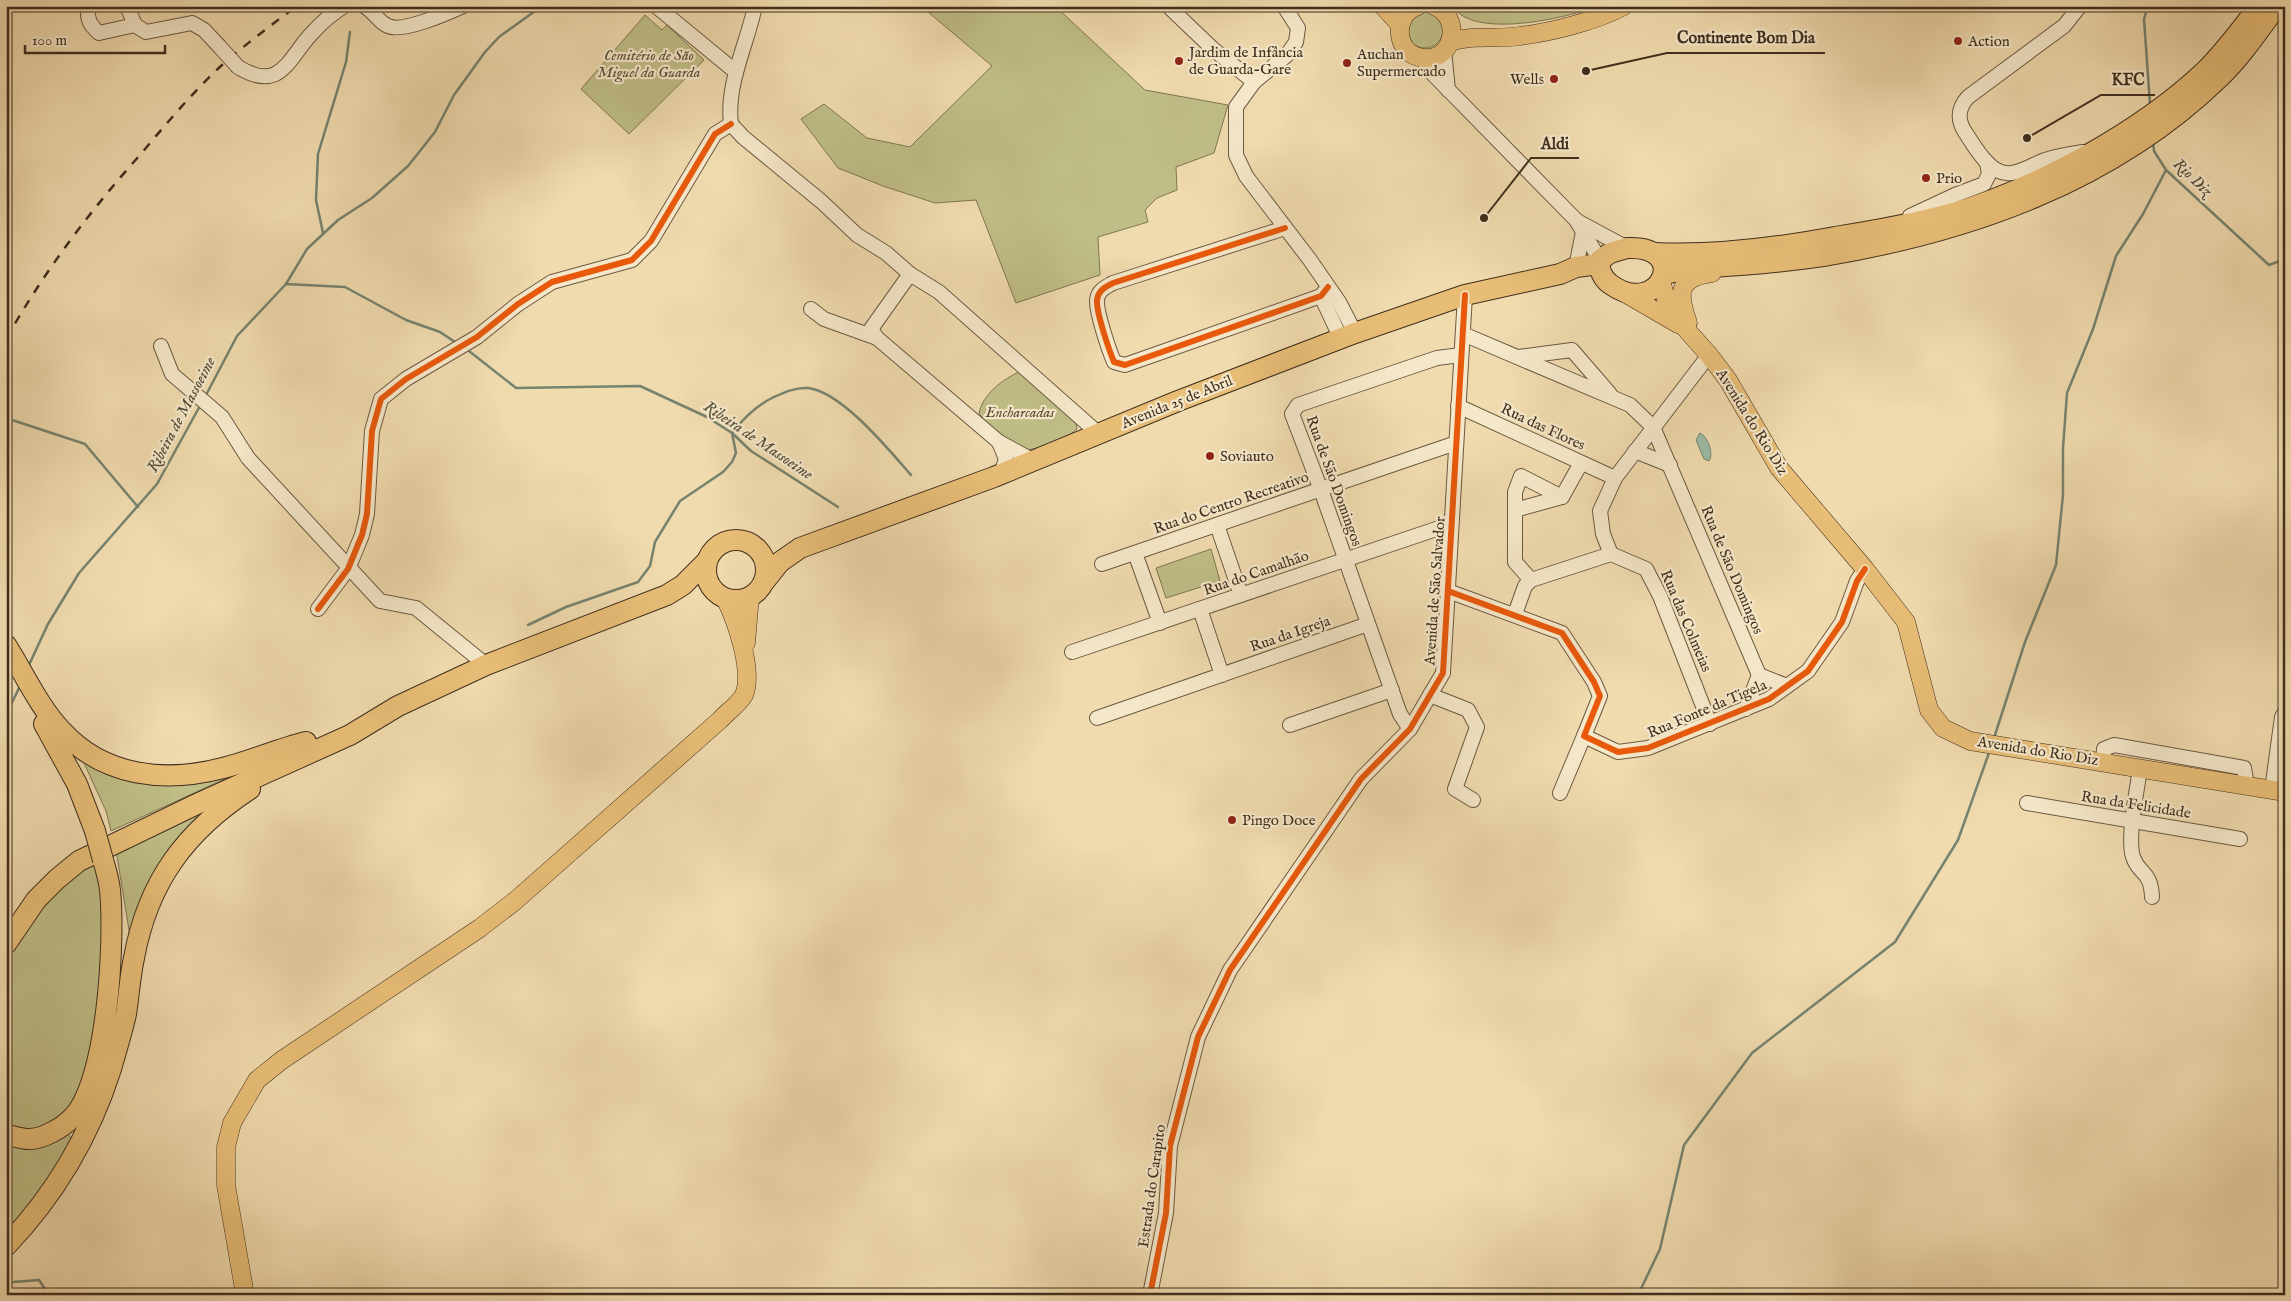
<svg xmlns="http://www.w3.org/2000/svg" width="2291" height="1301" viewBox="0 0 2291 1301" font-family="'IM FELL English',serif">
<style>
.green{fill:#bfbe86;stroke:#7f7652}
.water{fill:#9bbca5;stroke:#76836f}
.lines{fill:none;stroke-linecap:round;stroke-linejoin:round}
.stream{stroke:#76836f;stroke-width:2.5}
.minor-casing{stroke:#6b5942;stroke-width:16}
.major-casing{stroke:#3f2e1e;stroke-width:19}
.highway-casing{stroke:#3f2e1e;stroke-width:22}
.minor{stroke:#f5e8ca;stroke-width:14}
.major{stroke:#e8be77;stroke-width:18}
.highway{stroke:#e8be77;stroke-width:20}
.rail{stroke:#3f2e1e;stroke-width:2.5;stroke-dasharray:9 9;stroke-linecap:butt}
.minor-bridge-casing{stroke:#6b5942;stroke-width:16;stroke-linecap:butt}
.highway-bridge-casing{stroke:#3f2e1e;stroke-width:22;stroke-linecap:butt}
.minor-bridge{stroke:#f5e8ca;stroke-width:14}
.highway-bridge{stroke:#e8be77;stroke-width:20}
.cycleway-casing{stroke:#f5e8ca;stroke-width:9}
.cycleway{stroke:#e8590c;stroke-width:6}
.poi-dot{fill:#8f2418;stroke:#f5e8ca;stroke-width:2}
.labels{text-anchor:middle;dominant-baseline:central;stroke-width:4.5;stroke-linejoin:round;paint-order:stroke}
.poi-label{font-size:15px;fill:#3f2e1e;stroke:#f5e8ca;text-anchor:start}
.park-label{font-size:15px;font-style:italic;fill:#594b33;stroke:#f5e8ca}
.street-label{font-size:15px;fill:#3f2e1e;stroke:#f5e8ca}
.water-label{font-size:16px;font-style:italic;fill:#514a39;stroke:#f5e8ca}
.leader{fill:none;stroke:#3f2e1e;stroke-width:2}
.callout-dot{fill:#3f2e1e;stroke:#f5e8ca;stroke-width:2}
.callout-label{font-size:16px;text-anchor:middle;font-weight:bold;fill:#3f2e1e;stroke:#f5e8ca;stroke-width:4.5;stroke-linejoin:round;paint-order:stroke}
</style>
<rect width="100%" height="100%" fill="#f0dbae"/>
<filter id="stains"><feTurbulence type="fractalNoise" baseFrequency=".004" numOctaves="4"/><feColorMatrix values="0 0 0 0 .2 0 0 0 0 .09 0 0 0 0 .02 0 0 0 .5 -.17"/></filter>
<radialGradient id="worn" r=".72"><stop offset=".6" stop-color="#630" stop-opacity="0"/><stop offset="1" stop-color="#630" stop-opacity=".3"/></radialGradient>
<g class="green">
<path d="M 921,6 L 1055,6 L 1145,90 L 1228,105 L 1214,153 L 1176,167 L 1177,190 L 1157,198 L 1145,210 L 1148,222 L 1098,237 L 1100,275 L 1016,303 L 976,200 L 935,203 L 883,186 L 838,168 L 801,119 L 824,104 L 867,138 L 910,147 L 992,66 Z"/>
<path d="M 1453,6 L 1598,6 C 1568,18 1472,40 1453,6 Z"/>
<circle cx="1425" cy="30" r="18"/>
<path d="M 645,15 L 662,30 L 667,25 L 704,60 L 629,134 L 581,89 Z"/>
<path d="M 1026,369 L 1076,423 L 1077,429 C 1061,444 1038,448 1017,452 L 979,414 C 982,393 1007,376 1026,369 Z"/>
<path d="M 1211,549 L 1220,581 L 1166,598 L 1156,568 Z"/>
<path d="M 79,752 C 94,764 110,776 128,781 C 160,790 219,772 253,766 L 111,831 L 106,811 Z"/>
<path d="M 239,792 L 203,819 L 130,954 L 129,930 L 116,850 Z"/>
<path d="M 98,860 L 105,891 L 99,1033 L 77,1102 L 41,1130 L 6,1129 L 6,960 C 29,912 55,888 98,860 Z"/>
<path d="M 68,1134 L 72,1139 L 54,1175 L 6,1234 L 6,1143 Z"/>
</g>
<path class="water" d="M 1700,433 C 1708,437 1714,453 1709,461 L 1704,459 L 1696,440 Z"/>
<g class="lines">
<g class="stream">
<path d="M 2148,6 L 2144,19 L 2150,104"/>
<path d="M 2153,142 L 2154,151 L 2166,170 L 2269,265 L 2285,259"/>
<path d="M 323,233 L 316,200 L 318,154 L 346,62 L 350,32"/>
<path d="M 286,284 L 307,249 L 338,220 L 372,198 L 408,166 L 435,132 L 454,95 L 485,52 L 499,37 L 542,6"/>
<path d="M 469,351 L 516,388 L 640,386 L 707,417 L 732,433 L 751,451 L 838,507"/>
<path d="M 205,397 L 237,336 L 286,284 L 345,287 L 406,320 L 440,332 L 455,342"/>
<path d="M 6,418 L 85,444 L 138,507"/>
<path d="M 528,625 L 566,607 L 638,582 L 650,566 L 655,542 L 680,501 L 723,472 L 732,462 L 736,453 L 732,433 C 743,419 756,406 772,398 C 783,393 795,387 808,388 C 842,392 889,450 911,475"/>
<path d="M 28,667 L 48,624 L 79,573 L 157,484 L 201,404"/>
<path d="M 6,715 L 20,686"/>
<path d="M 1994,738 L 2025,642 L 2056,565 L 2063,495 L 2063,448 L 2067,393 L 2093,329 L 2116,256 L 2143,214 L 2166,170"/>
<path d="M 6,1286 L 13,1282 L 39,1280 L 49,1295"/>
<path d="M 1638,1295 L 1660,1249 L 1684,1145 L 1752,1053 L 1895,942 L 1958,840 L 1990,750"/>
</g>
<defs>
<g id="minor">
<path d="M 88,6 C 87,19 89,24 99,33 L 135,25"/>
<path d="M 127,6 L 135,25 L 146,32 L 192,23 L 204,30 L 219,46"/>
<path d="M 364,6 C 374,11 378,22 388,26 C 402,33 448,13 463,6"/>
<path d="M 656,6 L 736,72"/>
<path d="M 1168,6 L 1213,49 L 1254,82"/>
<path d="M 1284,6 L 1298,28 L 1296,42 L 1287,55 L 1254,82 L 1236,107 L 1236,155 L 1246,176 L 1310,260 L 1339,302 L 1355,333"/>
<path d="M 2080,6 L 2064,26 L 1968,97 C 1958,108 1957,119 1965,132 C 1975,147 1991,177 2012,173 C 2024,171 2034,164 2045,160 C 2057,156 2070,154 2083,152"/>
<path d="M 1444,51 L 1448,90"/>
<path d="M 1424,58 L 1427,68 L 1576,220 L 1600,260"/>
<path d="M 238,67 C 282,94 288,57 314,31 C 323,21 333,13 344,6"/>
<path d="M 731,124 L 743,137 L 822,202 L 857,235 L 886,253 L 910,274 L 939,292 L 1099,434"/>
<path d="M 731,124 C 726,84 747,45 755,6"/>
<path d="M 1910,216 L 1955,195 L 1984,184 L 1989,174 L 1987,162"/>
<path d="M 1577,221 L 1627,248"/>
<path d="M 1285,228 L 1113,283 C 1106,287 1098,290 1097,300 C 1096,312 1109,350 1114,362 L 1125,365 L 1321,296 L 1328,287"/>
<path d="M 1576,267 L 1583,232"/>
<path d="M 910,274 L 871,329 L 877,338 L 999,442 L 1034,461"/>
<path d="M 1321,296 L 1341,339"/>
<path d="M 811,309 L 824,319 L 877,338"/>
<path d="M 1463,334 L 1630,405 L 1653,427 L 1759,675"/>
<path d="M 161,346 L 172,374 L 222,417 L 248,458 L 380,601 L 416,608 L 486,665"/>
<path d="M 1518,357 L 1572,350 L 1610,394"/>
<path d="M 1458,406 L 1615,478"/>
<path d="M 999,442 L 1006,459 L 1001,474"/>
<path d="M 1635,451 L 1670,465"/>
<path d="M 1515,510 L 1562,497"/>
<path d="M 1217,525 L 1241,595"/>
<path d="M 1135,553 L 1160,623"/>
<path d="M 1611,554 L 1603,534 L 1600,511 L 1615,478 L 1709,355"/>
<path d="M 1102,564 L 1456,443"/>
<path d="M 1531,580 L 1515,562 L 1515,492 L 1521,476 L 1562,497 L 1581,463"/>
<path d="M 1448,591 L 1562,633 L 1594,682 L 1600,696 L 1584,736 L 1618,752 L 1648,748 L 1769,699 L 1808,671 L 1842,622 L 1857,581 L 1865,569"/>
<path d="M 318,609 L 348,569 L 362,535 L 367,514 L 372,431 L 381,399 L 406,379 L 477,337 L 518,304 L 552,282 L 632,260 L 651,241 L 715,134 L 731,124"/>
<path d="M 1200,609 L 1222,675"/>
<path d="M 1515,614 L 1525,586 L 1531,580 L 1611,554 L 1646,569 L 1660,596 L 1710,724"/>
<path d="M 1072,652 L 1451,524"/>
<path d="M 1759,675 L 1787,686"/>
<path d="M 1430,695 L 1468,710 L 1477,727 L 1455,789 L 1473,800"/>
<path d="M 1746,709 L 1759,675"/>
<path d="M 1097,718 L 1368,624"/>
<path d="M 1290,725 L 1392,690"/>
<path d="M 1410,729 L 1400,714 L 1321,490 L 1292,414 L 1298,405 L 1437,358 L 1461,355"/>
<path d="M 2103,762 L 2104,749 L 2114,745 L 2244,768 L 2247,786"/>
<path d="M 2140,769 C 2137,790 2127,838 2133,857 C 2139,875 2151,870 2152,897"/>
<path d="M 2272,790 L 2282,717 L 2285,712"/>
<path d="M 1560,793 L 1584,736"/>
<path d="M 2027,803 L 2240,839"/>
<path d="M 1150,1295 L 1166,1213 L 1170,1146 L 1198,1037 L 1230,970 L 1361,779 L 1410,729 L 1443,673 L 1465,295"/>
</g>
<g id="major">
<path d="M 1383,6 L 1400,25"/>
<path d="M 1418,6 C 1391,15 1395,56 1424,58 C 1455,61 1462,16 1434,6"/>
<path d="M 1450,42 C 1474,34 1496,40 1520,36 C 1552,32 1596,21 1624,6"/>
<path d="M 1661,281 L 1667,302 L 1685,328 L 1709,355 L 1728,380 L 1779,468 L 1865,569 L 1906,622 L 1929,710 L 1943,728 L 1970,741 L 2285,792"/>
<path d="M 1623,292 L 1678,324"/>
<path d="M 1688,323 C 1678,294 1676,278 1712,273"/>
<path d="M 746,643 L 750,596"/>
<path d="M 245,1295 L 226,1185 L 226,1147 L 232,1123 L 257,1080 L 282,1060 L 480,928 L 515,901 L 720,720 C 726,713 739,704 744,695 C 754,671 736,620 725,598"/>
</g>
<g id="highway">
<path d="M 1627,248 C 1693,245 1659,320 1610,284 C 1603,279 1598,269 1600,260 L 1610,253 Z"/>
<path d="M 1654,253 C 1714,256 1776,248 1835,237 C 1874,231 1912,224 1950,214 C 2036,189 2141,132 2206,70 C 2225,51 2242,28 2259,6"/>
<path d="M 1665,274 C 1689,267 1715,267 1740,265 C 1767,263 1795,260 1823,256 C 1969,232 2112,182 2220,77 C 2242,56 2259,30 2277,6"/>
<circle cx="736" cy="570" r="30"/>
<path d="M 764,582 L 780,562 L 800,548 L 994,477 L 1178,401 L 1355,333 L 1465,295 L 1560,274 L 1576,267 L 1599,264"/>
<path d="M 6,645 C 24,673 39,707 62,731 C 104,777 165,783 223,768 C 251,761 278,749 306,742"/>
<path d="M 44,724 L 77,784 L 95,831"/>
<path d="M 6,944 L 36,900 L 57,879 L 79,861 L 201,802 L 350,735 L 398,706 L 486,665 L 667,595 L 683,585 L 707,561"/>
<path d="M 6,1135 C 13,1136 22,1139 29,1139 C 43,1139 62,1128 72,1118 C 108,1083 115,939 110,890 C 109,880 106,870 103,860"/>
<path d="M 6,1246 C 54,1196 90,1135 111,1069 C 116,1051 122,1032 126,1014 C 129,995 130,976 134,958 C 148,881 186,831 250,789"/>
</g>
</defs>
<use href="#minor" class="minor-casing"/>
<use href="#major" class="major-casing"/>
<use href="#highway" class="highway-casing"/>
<use href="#minor" class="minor"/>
<use href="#major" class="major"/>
<use href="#highway" class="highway"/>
<path class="rail" d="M 6,339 C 44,272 89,212 140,155 C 166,124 192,93 222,65 C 246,44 271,25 297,6"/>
<defs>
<path id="minor-bridge" d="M 219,46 L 238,67"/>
<path id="highway-bridge" d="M 95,831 L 103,860"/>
</defs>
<use href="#minor-bridge" class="minor-bridge-casing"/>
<use href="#highway-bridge" class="highway-bridge-casing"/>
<use href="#minor-bridge" class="minor-bridge"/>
<use href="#highway-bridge" class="highway-bridge"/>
<defs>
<g id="cycleway">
<path d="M 1285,228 L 1113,283 C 1106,287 1098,290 1097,300 C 1096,312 1109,350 1114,362 L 1125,365 L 1321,296 L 1328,287"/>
<path d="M 1448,591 L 1562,633 L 1594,682 L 1600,696 L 1584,736 L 1618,752 L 1648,748 L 1769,699 L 1808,671 L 1842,622 L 1857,581 L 1865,569"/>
<path d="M 318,609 L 348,569 L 362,535 L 367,514 L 372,431 L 381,399 L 406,379 L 477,337 L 518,304 L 552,282 L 632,260 L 651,241 L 715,134 L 731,124"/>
<path d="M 1150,1295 L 1166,1213 L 1170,1146 L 1198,1037 L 1230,970 L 1361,779 L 1410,729 L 1443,673 L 1465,295"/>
</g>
</defs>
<use href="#cycleway" class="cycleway-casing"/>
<use href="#cycleway" class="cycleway"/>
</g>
<g class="poi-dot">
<circle cx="1958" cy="41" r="5"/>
<circle cx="1179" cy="61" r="5"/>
<circle cx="1347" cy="63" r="5"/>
<circle cx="1554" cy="79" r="5"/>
<circle cx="1926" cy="178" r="5"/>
<circle cx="1210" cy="456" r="5"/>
<circle cx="1232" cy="820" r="5"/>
</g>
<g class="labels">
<g class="poi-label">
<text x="1968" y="41">Action</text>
<text x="1189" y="52">Jardim de Infância<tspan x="1189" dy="17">de Guarda-Gare</tspan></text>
<text x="1357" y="54">Auchan<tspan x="1357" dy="17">Supermercado</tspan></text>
<text x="1544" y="79" text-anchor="end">Wells</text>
<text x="1936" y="178">Prio</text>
<text x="1220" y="456">Soviauto</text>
<text x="1242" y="820">Pingo Doce</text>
</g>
<g class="park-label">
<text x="649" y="55">Cemitério de São<tspan x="649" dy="17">Miguel da Guarda</tspan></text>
<text x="1020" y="412">Encharcadas</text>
</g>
<g class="street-label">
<text transform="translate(1177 402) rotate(-22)">Avenida 25 de Abril</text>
<text transform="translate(1752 422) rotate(58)">Avenida do Rio Diz</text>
<text transform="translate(1543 427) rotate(25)">Rua das Flores</text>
<text transform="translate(1334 481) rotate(70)">Rua de São Domingos</text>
<text transform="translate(1231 503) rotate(-19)">Rua do Centro Recreativo</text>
<text transform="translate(1732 570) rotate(67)">Rua de São Domingos</text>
<text transform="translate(1256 573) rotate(-19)">Rua do Camalhão</text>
<text transform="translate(1435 591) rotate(-86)">Avenida de São Salvador</text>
<text transform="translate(1686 621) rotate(67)">Rua das Colmeias</text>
<text transform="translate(1290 634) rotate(-19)">Rua da Igreja</text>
<text transform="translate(1707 709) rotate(-23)">Rua Fonte da Tigela</text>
<text transform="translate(2038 751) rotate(9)">Avenida do Rio Diz</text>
<text transform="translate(2136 805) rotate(9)">Rua da Felicidade</text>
<text transform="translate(1152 1186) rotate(-82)">Estrada do Carapito</text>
</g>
<g class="water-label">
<text transform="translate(2192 178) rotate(44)">Rio Diz</text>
<text transform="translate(182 415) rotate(-62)">Ribeira de Massoeime</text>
<text transform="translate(758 441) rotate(34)">Ribeira de Massoeime</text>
</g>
</g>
<path class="leader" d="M1586 71L1667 53H1825M2027 138L2101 95H2155M1484 218L1531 158H1579"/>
<g class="callout-dot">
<circle cx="1586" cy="71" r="5"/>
<circle cx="2027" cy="138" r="5"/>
<circle cx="1484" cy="218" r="5"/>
</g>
<g class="callout-label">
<text x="1746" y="43">Continente Bom Dia</text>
<text x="2128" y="85">KFC</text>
<text x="1555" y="149">Aldi</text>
</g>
<rect width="2291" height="1301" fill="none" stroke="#f0dbae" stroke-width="25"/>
<rect x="8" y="8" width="2276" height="1286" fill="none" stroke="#3f2e1e" stroke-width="2.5"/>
<rect x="12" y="12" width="2266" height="1276" fill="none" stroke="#3f2e1e"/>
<path d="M25 45v8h140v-8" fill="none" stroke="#3f2e1e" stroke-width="2.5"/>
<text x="32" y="45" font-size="15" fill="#3f2e1e" stroke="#f5e8ca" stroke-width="4" paint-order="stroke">100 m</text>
<rect width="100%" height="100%" filter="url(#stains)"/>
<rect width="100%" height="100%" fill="url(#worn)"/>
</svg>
